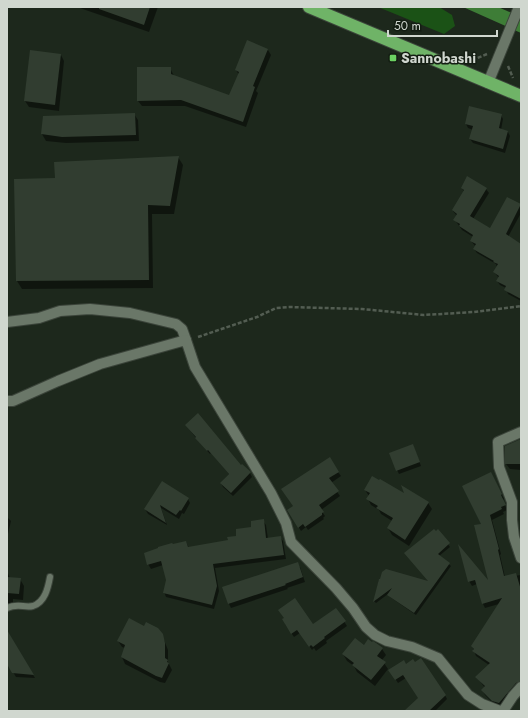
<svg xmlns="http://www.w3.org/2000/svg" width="528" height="718" viewBox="0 0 528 718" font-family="Jost,sans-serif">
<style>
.green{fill:#1b5216}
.water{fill:#3e7d37}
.shadow{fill:#0007}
.building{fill:#313d30}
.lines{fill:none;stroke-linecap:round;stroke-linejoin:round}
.lane-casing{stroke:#3b443a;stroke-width:8}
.street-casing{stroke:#3b443a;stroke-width:12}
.secondary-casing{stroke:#3b443a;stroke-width:12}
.highway-casing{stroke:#3b443a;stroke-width:14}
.path{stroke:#535d52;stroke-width:2.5;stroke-dasharray:4 2;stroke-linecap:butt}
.lane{stroke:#6a7768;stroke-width:6}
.street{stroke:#6a7768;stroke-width:10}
.secondary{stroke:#6a7768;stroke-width:10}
.highway{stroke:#6fb367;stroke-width:12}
.poi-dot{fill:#6cd362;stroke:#141e13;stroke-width:1.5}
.labels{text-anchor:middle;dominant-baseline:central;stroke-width:3;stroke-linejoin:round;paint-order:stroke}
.poi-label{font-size:14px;font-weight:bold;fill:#d0d7cf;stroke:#141e13;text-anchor:start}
</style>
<rect width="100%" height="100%" fill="#1d281c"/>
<path class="green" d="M 378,7 L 439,7 L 452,15 L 455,26 L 444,34 Z"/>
<path class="water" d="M 463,7 L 498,7 L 521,17 L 521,33 Z"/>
<g class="shadow">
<path d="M 77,7 L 158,7 L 149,32 Z"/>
<path d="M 268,50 L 271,55 L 256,91 L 258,93 L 246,127 L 185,106 L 142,106 L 138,101 L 170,68 L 174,76 L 230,96 L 239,75 L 236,70 Z"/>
<path d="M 61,55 L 64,61 L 59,111 L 29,107 L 25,101 Z"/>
<path d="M 134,114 L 138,120 L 139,141 L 66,143 L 46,141 L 42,134 L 44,117 Z"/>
<path d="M 501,115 L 503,119 L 501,130 L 508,132 L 510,136 L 505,153 L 473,143 L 470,139 L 473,130 L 468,128 L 466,124 Z"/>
<path d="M 178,157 L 183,165 L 174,214 L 152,214 L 153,288 L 22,289 L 17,281 L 56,179 Z"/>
<path d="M 468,178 L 486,189 L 489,193 L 473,219 L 491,229 L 507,198 L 521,206 L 521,213 L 508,237 L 521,245 L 521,301 L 508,294 L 506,288 L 500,285 L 497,281 L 499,278 L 494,272 L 497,267 L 496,264 L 477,253 L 474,249 L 476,247 L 471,241 L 473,237 L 462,230 L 455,220 L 457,216 L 453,211 L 464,192 L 462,188 Z"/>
<path d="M 186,425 L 250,473 L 252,477 L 233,496 L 223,487 L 221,483 L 229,474 L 211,453 L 210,454 L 199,442 Z"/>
<path d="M 521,440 L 521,470 L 510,469 L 506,464 Z"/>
<path d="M 413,445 L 421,466 L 399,474 L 397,470 Z"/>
<path d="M 338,472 L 341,476 L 331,483 L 340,496 L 321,510 L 325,516 L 323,518 L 324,519 L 308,530 L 306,527 L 301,531 L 288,510 L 294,506 L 285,493 Z"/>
<path d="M 493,478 L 504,499 L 503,500 L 507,510 L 503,512 L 504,514 L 492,520 L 501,554 L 500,555 L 505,577 L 521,575 L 521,686 L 501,708 L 495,705 L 485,695 L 482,690 L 485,688 L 477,677 L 489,665 L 476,656 L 472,646 L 499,604 L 485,608 L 483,604 L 477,584 L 472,586 L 469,581 L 460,548 L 490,584 L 482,524 Z"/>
<path d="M 162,482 L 188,499 L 190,503 L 184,514 L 182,513 L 179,519 L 161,508 L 167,525 L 148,514 L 145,509 Z"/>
<path d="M 365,490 L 406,496 L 428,503 L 432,509 L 409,546 L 392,535 L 388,528 L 392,521 L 381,514 L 379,510 L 371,505 L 368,499 L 369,496 Z"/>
<path d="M 7,517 L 11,521 L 7,538 Z"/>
<path d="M 263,521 L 266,525 L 268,539 L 280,537 L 283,541 L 286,559 L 215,568 L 219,591 L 214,609 L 166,597 L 164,592 L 167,580 L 163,565 L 151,569 L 148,564 L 173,546 L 186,542 L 189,548 L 229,541 L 252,528 Z"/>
<path d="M 438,531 L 450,547 L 439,556 L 451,566 L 416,615 L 390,597 L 388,594 L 376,603 L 374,601 L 379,580 L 430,582 L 436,533 Z"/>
<path d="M 300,567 L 305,582 L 287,588 L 288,589 L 231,608 L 229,604 L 223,588 Z"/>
<path d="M 7,571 L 10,578 L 20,579 L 24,586 L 23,600 L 13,599 L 13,603 L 7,603 Z"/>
<path d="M 336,609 L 347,626 L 326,641 L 327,643 L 316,651 L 314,648 L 312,650 L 300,633 L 294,637 L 285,624 L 313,625 Z"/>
<path d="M 162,635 L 168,650 L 168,662 L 172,670 L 165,683 L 160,682 L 125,664 L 122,657 L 125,648 L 122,647 L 118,641 Z"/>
<path d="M 13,642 L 35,678 L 16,677 L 7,662 L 7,645 Z"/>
<path d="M 364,646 L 382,649 L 386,655 L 382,660 L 388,669 L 375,686 L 357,672 L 354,666 L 347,661 L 343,654 Z"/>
<path d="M 406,665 L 445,695 L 447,699 L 435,711 L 405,711 L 419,698 L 406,678 L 398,683 L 392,674 Z"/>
</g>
<g class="building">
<path d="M 99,7 L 150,7 L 144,25 L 99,9 Z"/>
<path d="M 247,40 L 268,49 L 253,86 L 255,87 L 243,122 L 181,100 L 137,101 L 137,67 L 171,67 L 171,74 L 229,95 L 239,72 L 235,70 Z"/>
<path d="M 30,50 L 61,54 L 55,105 L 24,101 Z"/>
<path d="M 469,106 L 502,114 L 499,128 L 508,131 L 503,149 L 469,139 L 473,126 L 465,124 Z"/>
<path d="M 135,113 L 136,135 L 62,137 L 41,134 L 43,116 Z"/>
<path d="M 179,156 L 170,206 L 148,205 L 149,280 L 16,281 L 14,179 L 55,178 L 54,162 Z"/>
<path d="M 467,176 L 487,188 L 470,216 L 490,228 L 507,197 L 521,204 L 506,234 L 521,244 L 521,299 L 504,290 L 506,286 L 496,281 L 499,276 L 493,272 L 498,264 L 493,262 L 494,261 L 473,249 L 476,244 L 470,241 L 473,235 L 459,226 L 460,224 L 453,220 L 457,214 L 452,210 L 464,190 L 461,188 Z"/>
<path d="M 198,413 L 241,465 L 242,464 L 251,472 L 231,493 L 220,483 L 229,474 L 208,450 L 207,451 L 195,438 L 196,437 L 185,425 Z"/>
<path d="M 521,439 L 521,464 L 505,464 L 505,446 Z"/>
<path d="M 413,444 L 420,462 L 396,471 L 389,453 Z"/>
<path d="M 330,457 L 339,472 L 329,478 L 339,491 L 319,505 L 324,512 L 322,513 L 322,515 L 305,527 L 303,524 L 298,528 L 287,510 L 293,506 L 281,489 Z"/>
<path d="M 491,472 L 502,494 L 501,495 L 506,505 L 501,507 L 502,509 L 490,515 L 499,549 L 498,550 L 504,576 L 516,573 L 521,590 L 521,681 L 516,683 L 499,703 L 492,701 L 481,690 L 485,686 L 475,677 L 490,663 L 472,651 L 474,649 L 471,646 L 502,598 L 482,604 L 475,580 L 468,582 L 458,544 L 488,580 L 474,525 L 481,524 L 462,486 Z"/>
<path d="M 372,476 L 379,480 L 380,479 L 404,493 L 401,485 L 429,502 L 405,540 L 387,528 L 393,518 L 376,508 L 378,506 L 366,499 L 370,493 L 364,490 Z"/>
<path d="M 162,481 L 189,498 L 181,511 L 180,510 L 176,515 L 160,505 L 166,523 L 144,509 Z"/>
<path d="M 264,519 L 266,538 L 281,536 L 284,555 L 213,564 L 217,586 L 212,605 L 163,593 L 166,580 L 161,561 L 147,565 L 144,553 L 158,548 L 158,547 L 172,543 L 173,544 L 186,541 L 188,547 L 228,540 L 227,537 L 236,536 L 236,529 L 251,527 L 251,521 Z"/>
<path d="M 434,529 L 436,531 L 438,529 L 450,543 L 438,554 L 450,563 L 414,613 L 387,595 L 392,588 L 373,602 L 379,579 L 380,579 L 382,572 L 386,569 L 428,581 L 404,553 Z"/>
<path d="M 298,562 L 303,577 L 285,584 L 286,585 L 228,604 L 222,587 Z"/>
<path d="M 7,577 L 21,578 L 19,594 L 7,593 Z"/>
<path d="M 295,598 L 313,624 L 336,608 L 346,621 L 324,637 L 325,638 L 313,647 L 311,645 L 309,647 L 297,630 L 291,634 L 282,619 L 284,618 L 278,610 Z"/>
<path d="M 129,618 L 144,626 L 146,622 L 158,628 L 163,634 L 165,643 L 165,658 L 168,660 L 167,662 L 169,663 L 162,678 L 156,676 L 121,657 L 125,645 L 117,641 Z"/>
<path d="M 7,630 L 34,675 L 12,673 L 7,664 Z"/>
<path d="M 355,638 L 364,645 L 368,639 L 372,642 L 373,641 L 376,643 L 383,648 L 377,656 L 386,662 L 371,680 L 352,665 L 354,663 L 342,654 Z"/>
<path d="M 421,658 L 446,695 L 429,711 L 404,711 L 418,698 L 403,675 L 395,680 L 388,670 L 404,660 L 406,664 L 413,659 L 415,662 Z"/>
</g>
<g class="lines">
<defs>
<path id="lane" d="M 7,608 C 18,603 24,608 33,606 C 45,602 48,588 50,577"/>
<g id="street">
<path d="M 7,322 L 39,318 L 60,311 L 90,309 L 130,313 L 176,324 L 182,329 L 186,340"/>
<path d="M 7,401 L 13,401 L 58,381 L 100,364 L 186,340 L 195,367 L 271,493 L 286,523 L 291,542 L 336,588 L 353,608 L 366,627 L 375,635 L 387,641 L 412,647 L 438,658 L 468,695 L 482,704 L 500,711"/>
<path d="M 521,432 L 498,442 L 499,467 L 512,502 L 512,520 L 514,537 L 521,558"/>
<path d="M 503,711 L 513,696 L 521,687"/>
</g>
<path id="secondary" d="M 488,83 L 519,7"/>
<path id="highway" d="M 309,7 L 521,96"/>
</defs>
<use href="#lane" class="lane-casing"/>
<use href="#street" class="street-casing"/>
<use href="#secondary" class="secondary-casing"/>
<use href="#highway" class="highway-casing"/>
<g class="path">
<path d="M 468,60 L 470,57 L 475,59 L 487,54"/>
<path d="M 508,66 L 513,78"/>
<path d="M 198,337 L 257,317 L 276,308 L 289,307 L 362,309 L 424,315 L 474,312 L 521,306"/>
</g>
<use href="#lane" class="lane"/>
<use href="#street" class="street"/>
<use href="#secondary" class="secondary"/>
<use href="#highway" class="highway"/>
</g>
<rect class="poi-dot" x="389" y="54" width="8" height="8" rx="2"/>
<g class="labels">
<g class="poi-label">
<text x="401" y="58">Sannobashi</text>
</g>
</g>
<rect width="528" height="718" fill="none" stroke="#d0d7cf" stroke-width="16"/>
<path d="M388 30v6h109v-6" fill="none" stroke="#d0d7cf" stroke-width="2"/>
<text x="394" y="30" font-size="12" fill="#d0d7cf" stroke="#141e13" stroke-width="3" paint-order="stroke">50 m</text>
</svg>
